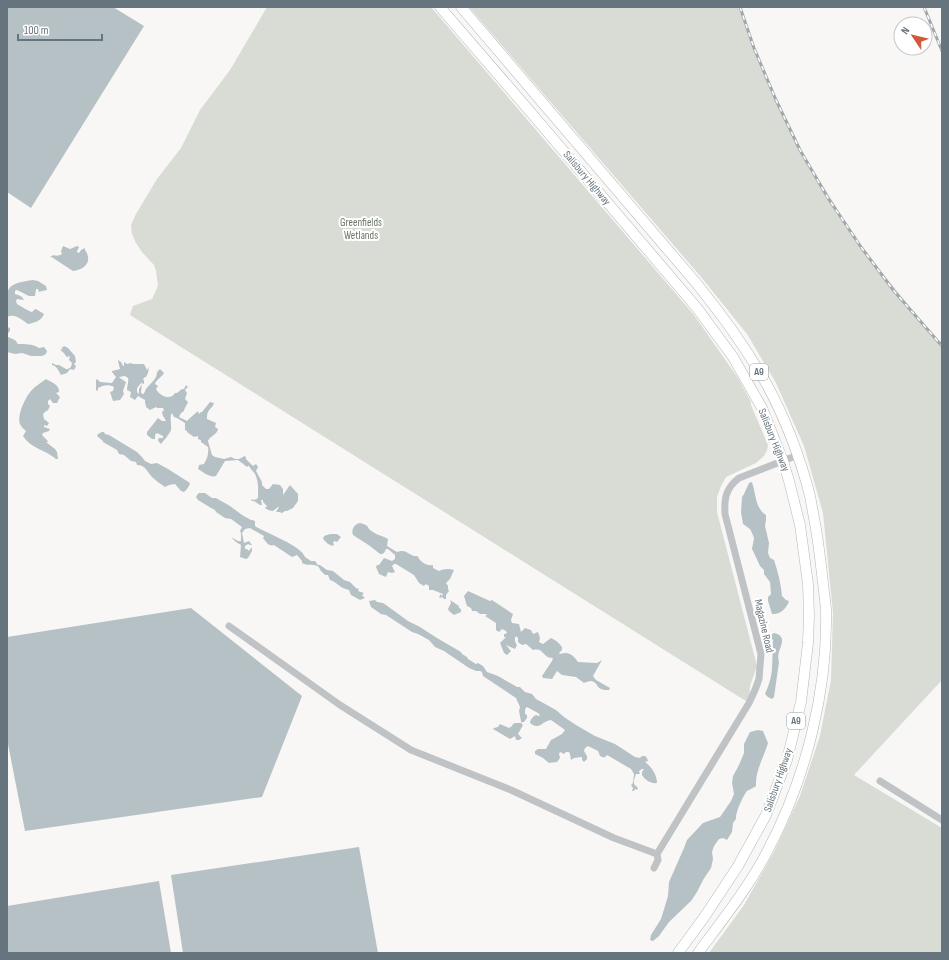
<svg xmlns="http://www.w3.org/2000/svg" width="949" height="960" viewBox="0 0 949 960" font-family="'Sofia Sans Condensed',sans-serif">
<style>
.green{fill:#d8dcd5}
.water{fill:#b6c1c5}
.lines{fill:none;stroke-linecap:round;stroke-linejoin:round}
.highway-casing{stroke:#b3b6b9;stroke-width:11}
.minor{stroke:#bfc3c6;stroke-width:7}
.highway{stroke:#fff;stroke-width:10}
.rail-casing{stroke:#a1a7ac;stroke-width:3}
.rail{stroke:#fff;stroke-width:1.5;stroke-dasharray:4.5;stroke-linecap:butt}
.labels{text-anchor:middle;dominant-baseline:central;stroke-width:4;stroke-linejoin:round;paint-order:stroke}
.shield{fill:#fff;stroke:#949ea4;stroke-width:1}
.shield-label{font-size:10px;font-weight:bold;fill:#66747d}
.street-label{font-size:11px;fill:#66747d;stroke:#fff}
.park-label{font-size:11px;fill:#687664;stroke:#fff}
</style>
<rect width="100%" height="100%" fill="#f8f7f5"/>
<g class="green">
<path d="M 267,7 L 431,7 L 694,315 L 738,378 L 751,402 L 751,405 L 768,445 L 767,450 L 764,456 L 756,463 L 726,477 L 721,486 L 717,497 L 717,512 L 757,666 L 750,686 L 749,703 L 130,315 L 133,306 L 152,299 L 158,286 L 156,271 L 154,265 L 142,252 L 136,243 L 132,234 L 131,225 L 136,214 L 157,179 L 181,148 L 200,110 L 230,70 Z"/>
<path d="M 469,7 L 739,7 L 754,48 L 776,100 L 797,144 L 861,247 L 942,346 L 942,680 L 854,775 L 942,828 L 942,953 L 709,953 L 744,905 L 774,852 L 800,796 L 820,736 L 831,680 L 833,613 L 823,513 L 804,446 L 776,383 L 747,334 L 701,277 Z"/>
</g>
<g class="water">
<path d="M 7,7 L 113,7 L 144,26 L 31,208 L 7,192 Z"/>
<path d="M 63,246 L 70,249 L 77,246 L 79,247 L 77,251 L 77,252 L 79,253 L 81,250 L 85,248 L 85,250 C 93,261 85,270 73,271 L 50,256 L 52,256 L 53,255 C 56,256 59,256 62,254 L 61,251 Z"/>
<path d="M 33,280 L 38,281 L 46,286 L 47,290 L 42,291 L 39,292 L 38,289 L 36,289 L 35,296 L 29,296 L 17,290 L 15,291 L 15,294 C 19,295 22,296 24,300 L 17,299 L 16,301 L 17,304 C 21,306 28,311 32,312 L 34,310 L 36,309 L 44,314 C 42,320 35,323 28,324 C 22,320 15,313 7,317 C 7,290 2,284 33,280 Z"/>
<path d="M 7,327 L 10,328 L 10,331 L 7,334 L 8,337 L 15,340 L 18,344 C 25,344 34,344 39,348 L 44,347 L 47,351 L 46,354 L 42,356 L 31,356 L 22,353 L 15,354 L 7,352 Z"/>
<path d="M 64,346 L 68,348 L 75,356 L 76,362 L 74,364 L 76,366 L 74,370 L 70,369 L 67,373 L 61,375 C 59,372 57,366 52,365 L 52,363 L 56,365 L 59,365 L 66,369 L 68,369 L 71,367 L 72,363 L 69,360 L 70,356 L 67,357 C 64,354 65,353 60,350 L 63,349 L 62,349 L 61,347 L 62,348 Z"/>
<path d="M 118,360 L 121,362 L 123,366 L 124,366 L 124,362 L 127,364 L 131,363 L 133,364 L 144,364 L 147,370 L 149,367 L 148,373 L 146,377 L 145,377 L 143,379 L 144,381 L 144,384 L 141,383 L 137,388 L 137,392 L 139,394 L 139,389 L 142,384 L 141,392 L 142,394 L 143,394 C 145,393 145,390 146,389 C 150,383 157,380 157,372 L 160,369 L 164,373 C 162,377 156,380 155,384 L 158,386 L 156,389 C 160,396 170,401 175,393 L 177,393 L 182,389 L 184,389 L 186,385 L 188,387 L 185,390 L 187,393 L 185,399 L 188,402 L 184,410 L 184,411 L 181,413 L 179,417 L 187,421 L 190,418 L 198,411 L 199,414 L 201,412 L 202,412 L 210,402 L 214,403 C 212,410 207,408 207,419 L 216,423 L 215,427 L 218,429 C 217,435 210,436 208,441 L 212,455 L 215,457 L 224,459 L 231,457 L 235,459 L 239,459 L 243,457 L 244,456 L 246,457 L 246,459 L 253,466 L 256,464 L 258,467 L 256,471 L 262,482 L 262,485 L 266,489 L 269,489 L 273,484 L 280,485 L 283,489 L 283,495 L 290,485 L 298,494 L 298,501 L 293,508 L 287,511 L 285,511 L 282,513 L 279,512 L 276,512 L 279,507 L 278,507 L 273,511 C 270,511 268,510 265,508 L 267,506 L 263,502 L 263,500 L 261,500 L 262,505 L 260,505 L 254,501 L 252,501 L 251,499 L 254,500 L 257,499 L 258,497 C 258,490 259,482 255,474 C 253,471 251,470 249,466 L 248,466 L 247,467 L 238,460 L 225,461 L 216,476 C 210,478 203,472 198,469 L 199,465 L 204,464 C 207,459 209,453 208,447 L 201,442 L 201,440 L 198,439 L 198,436 L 194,437 L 187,432 L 187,431 L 185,430 L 185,423 L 177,418 L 174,417 L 172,413 C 169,418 172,424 171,430 C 169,435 164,440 161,444 L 159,442 L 158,440 L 159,438 L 163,438 L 163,436 L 157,433 L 155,435 L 155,439 L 152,439 L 147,435 L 147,432 L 158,418 L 162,421 L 166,421 C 164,417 163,417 162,412 L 164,410 L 163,408 L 157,408 L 156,407 L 150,410 L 146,407 L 146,406 L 145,402 L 145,400 L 138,396 L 135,400 L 130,397 L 131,392 L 127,390 C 127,386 129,381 128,378 L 125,376 L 119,377 L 120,378 L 126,382 L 123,391 L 124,394 L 120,400 L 113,401 L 110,392 L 113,391 L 114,387 C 109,384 103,385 98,388 L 98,391 L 96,390 L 96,380 L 97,379 L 100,382 L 112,383 L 116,377 L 112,372 L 112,371 L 120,369 L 118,361 Z"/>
<path d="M 46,379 C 51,382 60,385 59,392 L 56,393 L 60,397 L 57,403 L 53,403 L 50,399 L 48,401 L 48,404 L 50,406 L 48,410 L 45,412 L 43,414 L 44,419 L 49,423 L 47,426 L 44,425 L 44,427 L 50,429 L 49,431 L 43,433 L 42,435 L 47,440 L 48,442 L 46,442 L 55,449 L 57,452 L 58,459 L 56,459 C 46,450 30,448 23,436 L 26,431 C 24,429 21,427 20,424 C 17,415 25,398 31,391 C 35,386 41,383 46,379 Z"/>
<path d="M 102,432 L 104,432 L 105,434 L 109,435 L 137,452 L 142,457 L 145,461 L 151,464 L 157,463 L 168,469 L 190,483 C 189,487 187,489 184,492 L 181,491 L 175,484 L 169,485 L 165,487 C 161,484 156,481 152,477 C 147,472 146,465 137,465 L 136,462 L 131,461 L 124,455 L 119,454 L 117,450 L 103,442 L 103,441 L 97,436 L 98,434 Z"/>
<path d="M 752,482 C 756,494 755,508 766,515 L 766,520 L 765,526 L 769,543 L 768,553 L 770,558 L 774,560 C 778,572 781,584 782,596 L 786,600 L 789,601 C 787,608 780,615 772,614 L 768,601 L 768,597 L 771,594 L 770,582 L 764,574 L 764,570 L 760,566 L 754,553 L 752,549 L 754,538 L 752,533 L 750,529 L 743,524 L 741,512 L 742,497 L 744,494 L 749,483 Z"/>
<path d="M 199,493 L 205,493 L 212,498 L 216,498 L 230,506 L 242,515 L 251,520 L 252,520 L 255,521 L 255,526 C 266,533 302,546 305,557 L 311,561 L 315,561 L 318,565 L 320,565 L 327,570 L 333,571 L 344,580 L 350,582 L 356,588 L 359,589 L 358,591 L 364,593 L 362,595 L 365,598 L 360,600 L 351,595 L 349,590 C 341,589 337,582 330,580 L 328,575 L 325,575 L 321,571 L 318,566 C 311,564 308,566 302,563 L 302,561 C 300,559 299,557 297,555 L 292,557 L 274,545 C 269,547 266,542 263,538 L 264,536 L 250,528 L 245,529 L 242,533 L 244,543 L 249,541 L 252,545 L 250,545 L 248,544 L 245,546 L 245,549 L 247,549 L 249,551 L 251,548 L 252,548 L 252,551 L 248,558 L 246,559 L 240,557 L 241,545 L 236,542 L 231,537 L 238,541 L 241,541 L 241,533 L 240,531 L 242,527 L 231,519 L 225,518 L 216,512 L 215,510 L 211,508 L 198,500 L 196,497 L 197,495 Z"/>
<path d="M 360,523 C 371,526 366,528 373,532 C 377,535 383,536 388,539 L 387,546 L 397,552 C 406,549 406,553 414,556 C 415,556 416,556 417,556 C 419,557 419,560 421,561 C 424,564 429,566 433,565 L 433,568 L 439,571 C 443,569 449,568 454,570 L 450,579 L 446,583 L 448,586 L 448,589 L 449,591 L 446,595 L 446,599 L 444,599 L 442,597 L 440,598 L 439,597 L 441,594 L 442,596 L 443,594 L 433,590 L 429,590 L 429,586 L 426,584 L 424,586 L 419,583 L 414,575 L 396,564 L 394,564 L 392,566 L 395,572 L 392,573 L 388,572 L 386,577 L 379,574 L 376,567 L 377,565 L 379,565 L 384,558 L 392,561 L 395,559 L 395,555 L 388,549 L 386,549 L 384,553 L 382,554 L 380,554 L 370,546 L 353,535 C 351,530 354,524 360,523 Z"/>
<path d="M 330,534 L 337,534 L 341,537 L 337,542 L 334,541 L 333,543 L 334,544 L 333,546 L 328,544 L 323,539 L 324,536 Z"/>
<path d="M 468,591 L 490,601 L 492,600 L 513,614 L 511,620 L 512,623 L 519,624 L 521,632 L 525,628 L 531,630 L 533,634 L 538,632 L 540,638 L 539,642 L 543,644 L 551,638 C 556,640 559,643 562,647 L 562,650 L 559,653 L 560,654 C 569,651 573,655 578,662 L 597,663 L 602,660 L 593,676 L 596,680 L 610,688 L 609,690 C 595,691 599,682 591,681 C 589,681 586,682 584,683 L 576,677 L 562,675 L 557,671 L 552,679 L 543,678 L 542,676 L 552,661 L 553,658 C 542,658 544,647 533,650 L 526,644 L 522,645 L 518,642 L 518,638 L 516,636 C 514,639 515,642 517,645 L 515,649 L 506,645 L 511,651 L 507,655 L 504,653 L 500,643 L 506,637 L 504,637 L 504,634 L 505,634 L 507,633 L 506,631 L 502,629 L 499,632 L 496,630 L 496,623 L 485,616 L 487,615 L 486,614 L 480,614 L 476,611 L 472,611 L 471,608 L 467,606 L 464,596 Z"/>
<path d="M 375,600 L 377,602 L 383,603 L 386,605 L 408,621 L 420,627 L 437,638 L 461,652 L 462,654 L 467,657 L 468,659 L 476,664 L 478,663 L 483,666 L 487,672 L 498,676 L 517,687 L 520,687 L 525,692 L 532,694 L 536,699 L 556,710 L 564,717 L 576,725 L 595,736 L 615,744 L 635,757 L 640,758 L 642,756 L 645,756 L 647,758 L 648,761 L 645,762 C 652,767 657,775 657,783 C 651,784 645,780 642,775 L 642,772 L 644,769 L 642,769 L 639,771 L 640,774 L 636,774 L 634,780 L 634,784 L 638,788 L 637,790 L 635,789 L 634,791 L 632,791 L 633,788 L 631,785 L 633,783 L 634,774 L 631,769 L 607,755 C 605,758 604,758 600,756 L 598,751 L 588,746 L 585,748 L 584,751 L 587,756 L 587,759 L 584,762 L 582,760 L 582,757 L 574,758 L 571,760 L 570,754 L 569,752 L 566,752 L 564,754 L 560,752 L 559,754 L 560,758 L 557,762 L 549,763 L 543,758 L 535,754 L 535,751 L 538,749 L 546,749 L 551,740 L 562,734 L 565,730 L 551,720 C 541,721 541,731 530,723 C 530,720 533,716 536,715 L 539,716 L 540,715 L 538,713 L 527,707 L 525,709 L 525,714 L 527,715 L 527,718 L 524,722 L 522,722 L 521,723 L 523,725 L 518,734 L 522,738 L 519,740 L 516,740 L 515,736 L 510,739 L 493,729 L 494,728 L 498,727 L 500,724 L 509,728 L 512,726 L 513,724 L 515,723 L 521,723 L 521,721 L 519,711 L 520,707 L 516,698 L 483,676 L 482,672 L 480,671 L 476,671 L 469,668 L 444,651 L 435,647 L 429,640 L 418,634 L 412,632 L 386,615 L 381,614 L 371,607 L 369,601 Z"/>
<path d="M 450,600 L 459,606 L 459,608 L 461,609 L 461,612 L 454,615 L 449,611 L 448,609 L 451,603 Z"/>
<path d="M 191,608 L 302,696 L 262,797 L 25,831 L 7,739 L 7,637 Z"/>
<path d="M 774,633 C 786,636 782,643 779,652 C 778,655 778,658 779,662 L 774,697 L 772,699 L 768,697 L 765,694 C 769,685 772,676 772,666 C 773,658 772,649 773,640 L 771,638 L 767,636 L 767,634 L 772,634 Z"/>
<path d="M 758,730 L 763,731 L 768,743 C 764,757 755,771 756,786 C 754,788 750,789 747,791 C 743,796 735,813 736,819 L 733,823 L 732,832 L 727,840 L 723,838 L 719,839 L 714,846 L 712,852 L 713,859 L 711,868 L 703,880 L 697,892 L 691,901 L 669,922 L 659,936 L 653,941 L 650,940 L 651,935 L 661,919 L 668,896 L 669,882 L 684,848 L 687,840 L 703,823 L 720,817 L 731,801 L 734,794 L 732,783 L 733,776 L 739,765 L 744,753 L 744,744 L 750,732 Z"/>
<path d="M 359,847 L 378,953 L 183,953 L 171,875 Z"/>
<path d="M 159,881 L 171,953 L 7,953 L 7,906 Z"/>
</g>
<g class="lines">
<defs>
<g id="highway">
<path d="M 440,7 L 533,115 L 697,308 L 733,357 L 762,408 L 783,461 L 789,481 L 800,525 L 808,584 L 809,616 L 808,643 L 801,702 L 787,760 L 766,815 L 738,866 L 705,916 L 678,953"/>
<path d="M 461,7 L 697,284 C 722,315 746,348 766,383 C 785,418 800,457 810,496 C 812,507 814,518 816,529 C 819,547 821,565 823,583 C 824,592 825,600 826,609 C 828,690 806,778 768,850 C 749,887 723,919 698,953"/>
</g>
</defs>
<use href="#highway" class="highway-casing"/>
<g class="minor">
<path d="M 229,626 L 340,705 L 411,750 L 511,790 L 614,838 L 657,854"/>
<path d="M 880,781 L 942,820"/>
<path d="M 654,868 L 658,860 L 657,854 L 749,703 L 755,690 L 759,679 L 761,654 L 725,514 C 724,498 726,488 739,478 L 798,455"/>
</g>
<use href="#highway" class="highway"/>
<defs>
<g id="rail">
<path d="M 740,7 L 754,48 L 776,100 L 800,150 L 828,198 L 861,247 L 894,291 L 942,346"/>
<path d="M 924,7 L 942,51"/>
</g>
</defs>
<use href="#rail" class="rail-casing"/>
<use href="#rail" class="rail"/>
</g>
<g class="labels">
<g class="shield">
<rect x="750" y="364" width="18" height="16" rx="3"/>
<rect x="787" y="713" width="18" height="16" rx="3"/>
</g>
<g class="shield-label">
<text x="759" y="372">A9</text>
<text x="796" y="721">A9</text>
</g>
<g class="street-label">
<text transform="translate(587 178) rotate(50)">Salisbury Highway</text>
<text transform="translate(774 440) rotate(68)">Salisbury Highway</text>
<text transform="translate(764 626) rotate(77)">Magazine Road</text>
<text transform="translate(778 780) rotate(-71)">Salisbury Highway</text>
</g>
<g class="park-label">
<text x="361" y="222">Greenfields<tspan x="361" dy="13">Wetlands</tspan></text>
</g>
</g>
<rect width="949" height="960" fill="none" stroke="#66747d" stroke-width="16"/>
<g transform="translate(913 36) rotate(305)"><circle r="19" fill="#ffffff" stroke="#c2c7cb"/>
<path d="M0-3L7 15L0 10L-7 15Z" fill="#d0593d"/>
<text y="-6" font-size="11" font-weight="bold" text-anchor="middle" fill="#66747d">N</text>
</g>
<path d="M18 34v6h84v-6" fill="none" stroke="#66747d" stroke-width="2"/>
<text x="24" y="34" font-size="12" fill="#66747d" stroke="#ffffff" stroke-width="3" paint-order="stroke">100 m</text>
</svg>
